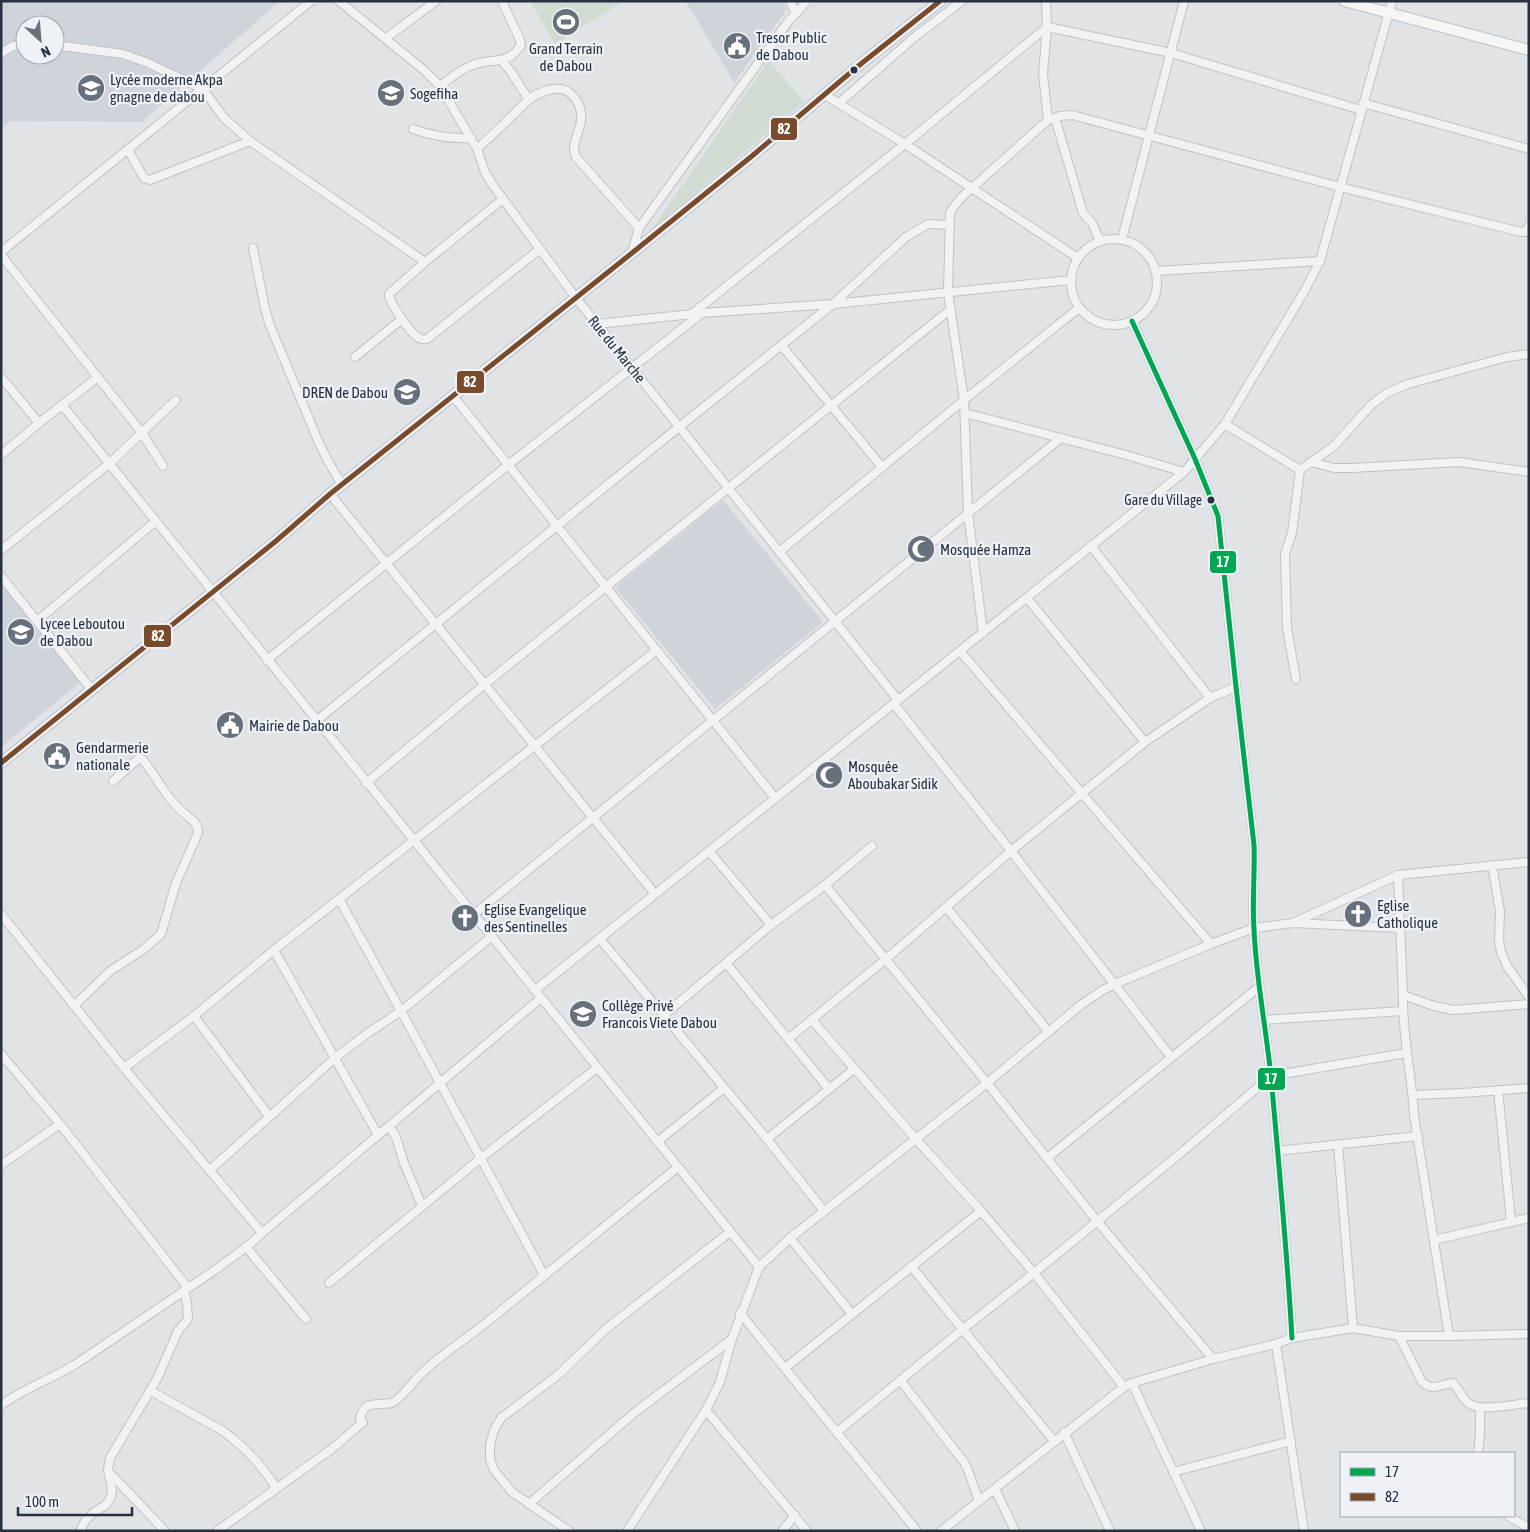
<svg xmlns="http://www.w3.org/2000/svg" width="1530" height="1532" viewBox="0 0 1530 1532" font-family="'Asap Condensed',sans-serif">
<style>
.built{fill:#cfd3da;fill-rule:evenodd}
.green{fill:#d2dbd1}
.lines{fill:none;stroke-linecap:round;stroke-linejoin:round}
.minor-casing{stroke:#bfc2c5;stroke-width:10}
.major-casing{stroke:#bdc0c4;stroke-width:12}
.minor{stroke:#f1f2f3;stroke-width:8}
.major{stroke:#f5f5f6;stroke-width:10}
.bus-1-casing{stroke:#eef2f6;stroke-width:9}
.bus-2-casing{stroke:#eef2f6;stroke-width:9}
.bus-1{stroke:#00a651;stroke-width:5}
.bus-2{stroke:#7a4b2a;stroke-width:5}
.bus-dot{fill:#273141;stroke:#eef2f6;stroke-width:2}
.labels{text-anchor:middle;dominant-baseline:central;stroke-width:4.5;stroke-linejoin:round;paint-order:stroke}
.bus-label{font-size:14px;fill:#273141;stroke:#eef2f6;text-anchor:end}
.poi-label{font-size:15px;fill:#273141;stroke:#eef2f6;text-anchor:start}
.street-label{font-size:15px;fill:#273141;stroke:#eef2f6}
.line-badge{stroke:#eef2f6;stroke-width:2}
.badge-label{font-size:14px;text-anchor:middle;font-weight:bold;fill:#fff}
</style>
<rect width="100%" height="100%" fill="#e1e4e7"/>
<g class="built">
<path d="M 1,1 L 280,1 L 142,122 L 10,121 L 1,128 ZM 25,25 L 55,25 L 55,55 L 25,55 Z"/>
<path d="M 686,1 L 783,1 L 787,9 L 734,83 Z"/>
<path d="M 723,500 L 823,622 L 715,709 L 615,587 Z"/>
<path d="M 1,583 L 82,681 L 1,747 Z"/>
</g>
<g class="green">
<path d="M 530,1 L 624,1 L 555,44 Z"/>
<path d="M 769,60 L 804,102 L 652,229 Z"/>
</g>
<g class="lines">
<defs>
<g id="minor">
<path d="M 339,1 L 425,71 L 440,86 L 477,149 L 485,172 L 492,184 L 576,298 L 898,700"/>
<path d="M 790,1 L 796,13"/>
<path d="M 1046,1 L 1047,27 L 1043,74 L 1048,120"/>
<path d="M 1047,27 L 1171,53 L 1361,110"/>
<path d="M 386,38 L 436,1"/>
<path d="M 55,45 L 123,54 L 148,63 L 203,89 L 224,118 L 250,141 L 425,262"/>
<path d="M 1,53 L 13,46 L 25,42"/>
<path d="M 502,61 L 511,72 L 529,100"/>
<path d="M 440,86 C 451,78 460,69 473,65 C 491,57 507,67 521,45 L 520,40 L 502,1"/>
<path d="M 825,95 L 905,144 L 1078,258"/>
<path d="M 839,103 L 916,36 L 962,1"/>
<path d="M 1363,103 L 1529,149"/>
<path d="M 1055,118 L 1083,213 L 1092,223 L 1100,241"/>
<path d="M 413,129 C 432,136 450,139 471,138"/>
<path d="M 477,149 C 490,137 502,126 514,114 C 520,108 526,101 534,96 C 544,90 560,85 570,93 C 576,98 580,105 581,113 C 584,128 569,143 576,157 L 639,228"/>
<path d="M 128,150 L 144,178 L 150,180 L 250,141"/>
<path d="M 503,199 L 425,262 L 389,294 C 389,303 411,334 419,338 C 422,340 423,339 427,339 L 540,249"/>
<path d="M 1122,239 L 1184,1"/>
<circle cx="1114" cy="282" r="43"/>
<path d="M 253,248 L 265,308 L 269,323 L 319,443 L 328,461 L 342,485"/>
<path d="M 1,252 L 311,1"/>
<path d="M 632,253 L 639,228 L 787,23 L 807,1"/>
<path d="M 1,255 L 142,433 L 163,466"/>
<path d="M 1156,271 L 1320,261"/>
<path d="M 693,313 L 905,144 L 1047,27"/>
<path d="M 1132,321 L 1195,459 L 1218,516 L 1236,687 L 1254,845 C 1255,873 1252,901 1254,929 C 1256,979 1266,1027 1271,1077 C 1279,1164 1287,1251 1292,1338"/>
<path d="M 597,324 L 702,313 L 833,304 L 1071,280"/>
<path d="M 782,346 L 882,467"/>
<path d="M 355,357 L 402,319"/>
<path d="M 1,377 L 39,423"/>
<path d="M 453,396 L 775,798"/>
<path d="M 62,405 L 759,1267"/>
<path d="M 965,413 L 1126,455 L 1184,472"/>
<path d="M 1225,424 L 1300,470 L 1292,533 L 1285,554 L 1287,628 L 1296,679"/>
<path d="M 1,455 L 39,423 L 98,377"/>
<path d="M 1311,462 L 1334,468 L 1352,468 L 1459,462 L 1529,472"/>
<path d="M 1300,470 L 1334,446 L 1371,405 L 1387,393 L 1408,384 L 1507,357 L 1529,354"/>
<path d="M 330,494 L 655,894"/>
<path d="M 1091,546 L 1210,698"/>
<path d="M 1,550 L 110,463 L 176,400"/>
<path d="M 779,552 L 964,400 L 1079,308"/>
<path d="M 1,576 L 92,690"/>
<path d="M 1027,598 L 1145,742"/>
<path d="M 37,621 L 156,521"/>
<path d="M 983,633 L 968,513 L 964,400 L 948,292 L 950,213 C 956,202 962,196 972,188 L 1048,120 L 1060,116 L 1072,115 L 1340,187 L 1521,232 L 1525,232 L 1529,226"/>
<path d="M 960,651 L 1211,944"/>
<path d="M 267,660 L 508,465 L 702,313"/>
<path d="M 894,704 L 1011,851 L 1171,1057"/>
<path d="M 316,721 L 679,427 L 833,304 L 906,237 L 928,224 L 949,225"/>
<path d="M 366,783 L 485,684 L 951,309"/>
<path d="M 709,851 L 771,925"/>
<path d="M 1492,865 L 1500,911 L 1499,940 L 1501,952 L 1507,966 L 1529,997"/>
<path d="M 1398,875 L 1529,862"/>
<path d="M 825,885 L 987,1083 L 1097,1221 L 1213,1359"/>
<path d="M 339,899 L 401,1011 L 544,1275"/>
<path d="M 946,907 L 1049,1032"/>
<path d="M 1,914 L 124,1068 L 262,1233"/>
<path d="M 473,915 L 1061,438"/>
<path d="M 600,939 L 767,1139 L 824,1211"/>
<path d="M 274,950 L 378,1135"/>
<path d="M 726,963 L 829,1089"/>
<path d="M 535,990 L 1184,472 L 1225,424 L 1305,290 L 1320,261 L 1392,1"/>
<path d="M 1403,995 L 1434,1006 L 1453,1010 L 1529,1004"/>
<path d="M 74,1006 L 110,971 L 144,949 L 161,934 L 176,883 L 198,833 C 198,823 193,821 186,815 C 167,800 157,777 142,759 L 138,759 L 113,781"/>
<path d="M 664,1015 L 771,925 L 825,885 L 872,846"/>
<path d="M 194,1016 L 269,1116"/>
<path d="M 812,1020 L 915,1138 L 981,1211 L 1034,1273 L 1124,1387"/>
<path d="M 1264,1020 L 1403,1011"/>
<path d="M 788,1039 L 886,959 L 1011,851 L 1145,742 L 1210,698 L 1236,687"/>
<path d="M 1,1054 L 60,1124 L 188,1288"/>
<path d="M 124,1068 L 194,1016 L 274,950 L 657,650"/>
<path d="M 1498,1090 L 1511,1221"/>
<path d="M 1413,1095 L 1462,1093 L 1529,1088"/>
<path d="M 389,1126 L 396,1137 L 404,1163 L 422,1206"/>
<path d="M 767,1139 L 854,1069"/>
<path d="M 657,1142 L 724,1088"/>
<path d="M 1338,1145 L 1353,1328"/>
<path d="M 1277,1151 L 1418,1136"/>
<path d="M 1047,1158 L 1259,987"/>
<path d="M 1,1165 L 60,1124"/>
<path d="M 210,1170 L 336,1057 L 368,1033 L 401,1011 L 491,937"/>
<path d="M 790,1238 L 852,1314"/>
<path d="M 1434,1240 L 1529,1218"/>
<path d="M 246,1247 L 306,1319"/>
<path d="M 911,1266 L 1054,1441"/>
<path d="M 329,1283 L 481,1158 L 597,1068"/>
<path d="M 740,1313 L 917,1531"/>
<path d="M 1399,1336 L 1422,1382 C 1434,1392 1440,1384 1453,1383 C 1459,1389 1461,1396 1467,1402 C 1478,1413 1514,1404 1529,1403"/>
<path d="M 1449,1336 L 1529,1334"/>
<path d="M 1276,1344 L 1304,1531"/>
<path d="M 785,1368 L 981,1211"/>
<path d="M 900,1380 L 964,1462 L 968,1470 L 979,1501"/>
<path d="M 1132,1383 L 1201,1531"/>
<path d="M 151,1391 L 223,1431 C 243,1446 263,1466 276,1488"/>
<path d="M 1,1405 C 25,1388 51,1379 76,1364 L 215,1270 L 249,1245 L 262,1233 L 541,998"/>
<path d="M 706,1410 L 807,1531"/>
<path d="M 837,1432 L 963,1329 L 1034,1273 L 1182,1152 L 1271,1076 L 1406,1053"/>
<path d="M 1064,1432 L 1110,1531"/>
<path d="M 1478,1453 L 1480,1435 L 1480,1408"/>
<path d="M 109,1472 L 165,1531"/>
<path d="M 1173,1472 L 1291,1441"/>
<path d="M 995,1489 L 1015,1531"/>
<path d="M 529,1504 L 634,1413 L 732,1339"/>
<path d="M 1508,1516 L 1529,1528"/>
<path d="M 80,1531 L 85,1521 L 93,1513 L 107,1504 L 111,1497 L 112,1489 L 108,1470 L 110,1458 L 157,1379 L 178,1331 L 188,1319 L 187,1304 L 184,1290"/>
<path d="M 217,1531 L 333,1448 L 363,1422 L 360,1418 C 365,1399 377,1406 391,1403 C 399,1400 405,1392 410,1386 C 432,1359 466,1340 492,1318 C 554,1267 616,1217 678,1167"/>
<path d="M 569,1531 L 512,1492 L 494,1470 L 490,1459 L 490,1445 L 494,1430 L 501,1418 L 558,1375 L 607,1328 L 730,1232"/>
<path d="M 627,1531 L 706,1410 L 720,1382 L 732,1339 L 759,1267 L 790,1238 L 987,1083 L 1082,1004 L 1103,990 L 1115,984 L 1211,944 L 1254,928 L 1293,923 L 1400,928"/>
<path d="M 782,1531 L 795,1515"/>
<path d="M 941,1531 L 1124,1387 L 1132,1383 L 1213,1359 L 1276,1344 L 1292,1338 L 1353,1328 L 1399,1336 L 1449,1336 L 1414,1115 C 1412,1075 1402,1036 1403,995 L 1398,875 L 1293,923"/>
</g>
<g id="major">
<path d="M 1344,1 L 1529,50"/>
<path d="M 1,763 L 276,541 L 330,494 L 632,253 L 752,156 L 857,67 L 940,1"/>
</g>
</defs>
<use href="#minor" class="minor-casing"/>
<use href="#major" class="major-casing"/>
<use href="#minor" class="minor"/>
<use href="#major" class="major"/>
<defs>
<path id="bus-1" d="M 1132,321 L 1195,459 L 1218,516 L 1236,687 L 1254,845 C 1255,873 1252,901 1254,929 C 1256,979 1266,1027 1271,1077 C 1279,1164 1287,1251 1292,1338"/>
<path id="bus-2" d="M 1,763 L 276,541 L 330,494 L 632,253 L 752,156 L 857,67 L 940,1"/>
</defs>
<use href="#bus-1" class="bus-1-casing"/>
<use href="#bus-2" class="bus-2-casing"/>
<use href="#bus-1" class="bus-1"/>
<use href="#bus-2" class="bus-2"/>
</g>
<defs>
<symbol id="stadium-disc" viewBox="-11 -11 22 22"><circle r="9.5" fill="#68707b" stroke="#eef2f6"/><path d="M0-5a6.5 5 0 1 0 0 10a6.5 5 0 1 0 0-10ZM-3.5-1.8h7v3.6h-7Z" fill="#fff"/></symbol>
<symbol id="civic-disc" viewBox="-11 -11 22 22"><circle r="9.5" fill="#68707b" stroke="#eef2f6"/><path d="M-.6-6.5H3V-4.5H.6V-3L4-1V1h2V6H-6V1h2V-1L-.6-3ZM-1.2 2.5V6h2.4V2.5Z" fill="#fff"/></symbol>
<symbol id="school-disc" viewBox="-11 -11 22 22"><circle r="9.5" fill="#68707b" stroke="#eef2f6"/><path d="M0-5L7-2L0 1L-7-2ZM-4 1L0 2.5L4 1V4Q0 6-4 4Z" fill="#fff"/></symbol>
<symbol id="mosque-disc" viewBox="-11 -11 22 22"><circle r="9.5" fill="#68707b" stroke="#eef2f6"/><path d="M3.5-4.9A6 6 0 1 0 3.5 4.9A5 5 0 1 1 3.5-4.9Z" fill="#fff"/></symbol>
<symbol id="church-disc" viewBox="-11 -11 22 22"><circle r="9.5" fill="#68707b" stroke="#eef2f6"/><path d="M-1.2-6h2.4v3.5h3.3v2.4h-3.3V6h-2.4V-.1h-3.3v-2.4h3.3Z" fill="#fff"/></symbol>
</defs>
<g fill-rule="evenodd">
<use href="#stadium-disc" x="550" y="6" width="32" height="32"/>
<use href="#civic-disc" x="721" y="30" width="32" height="32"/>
<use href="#school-disc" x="75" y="72" width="32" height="32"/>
<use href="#school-disc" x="375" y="77" width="32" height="32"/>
<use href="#school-disc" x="391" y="376" width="32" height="32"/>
<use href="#mosque-disc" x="905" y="533" width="32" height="32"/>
<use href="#school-disc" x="5" y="616" width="32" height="32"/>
<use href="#civic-disc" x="214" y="709" width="32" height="32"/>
<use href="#civic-disc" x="41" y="740" width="32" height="32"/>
<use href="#mosque-disc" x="813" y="759" width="32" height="32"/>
<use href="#church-disc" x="1342" y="898" width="32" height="32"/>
<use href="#church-disc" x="449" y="902" width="32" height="32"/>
<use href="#school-disc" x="567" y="998" width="32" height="32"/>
</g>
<g class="bus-dot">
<circle cx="854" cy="70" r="4.5"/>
<circle cx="1211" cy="500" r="4.5"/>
</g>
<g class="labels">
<g class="bus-label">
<text x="1202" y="500">Gare du Village</text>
</g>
<g class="poi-label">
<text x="756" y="37">Tresor Public<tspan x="756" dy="17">de Dabou</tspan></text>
<text x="566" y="48" text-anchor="middle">Grand Terrain<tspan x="566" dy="17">de Dabou</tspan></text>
<text x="110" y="79">Lycée moderne Akpa<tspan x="110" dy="17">gnagne de dabou</tspan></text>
<text x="410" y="93">Sogefiha</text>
<text x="388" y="392" text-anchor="end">DREN de Dabou</text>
<text x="940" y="549">Mosquée Hamza</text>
<text x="40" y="623">Lycee Leboutou<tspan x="40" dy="17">de Dabou</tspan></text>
<text x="249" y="725">Mairie de Dabou</text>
<text x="76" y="747">Gendarmerie<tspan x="76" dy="17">nationale</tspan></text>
<text x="848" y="766">Mosquée<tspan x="848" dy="17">Aboubakar Sidik</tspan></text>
<text x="1377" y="905">Eglise<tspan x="1377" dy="17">Catholique</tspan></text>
<text x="484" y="909">Eglise Evangelique<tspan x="484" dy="17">des Sentinelles</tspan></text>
<text x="602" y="1005">Collège Privé<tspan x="602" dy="17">Francois Viete Dabou</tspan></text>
</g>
<g class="street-label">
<text transform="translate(617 349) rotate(51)">Rue du Marche</text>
</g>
</g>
<g class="line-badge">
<rect x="770" y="117" width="28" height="24" rx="5" fill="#7a4b2a"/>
<rect x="456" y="370" width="29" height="24" rx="5" fill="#7a4b2a"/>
<rect x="1209" y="550" width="28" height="24" rx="5" fill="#00a651"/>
<rect x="143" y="624" width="29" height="24" rx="5" fill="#7a4b2a"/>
<rect x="1257" y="1067" width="29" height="24" rx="5" fill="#00a651"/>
</g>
<g class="badge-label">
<text x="784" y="134">82</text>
<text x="470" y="387">82</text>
<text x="1223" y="567">17</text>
<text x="158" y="641">82</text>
<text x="1271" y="1084">17</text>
</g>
<rect width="1530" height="1532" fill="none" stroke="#273141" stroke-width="5"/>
<rect x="1340" y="1452" width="175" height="65" fill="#eef2f6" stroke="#9ea5ae"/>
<rect x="1350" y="1468" width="25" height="8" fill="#00a651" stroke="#9ea5ae"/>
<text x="1385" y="1477" font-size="15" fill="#273141">17</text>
<rect x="1350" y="1493" width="25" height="8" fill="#7a4b2a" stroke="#9ea5ae"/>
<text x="1385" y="1502" font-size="15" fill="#273141">82</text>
<g transform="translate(40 40) rotate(154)"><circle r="24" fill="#eef2f6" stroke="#9ea5ae"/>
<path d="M0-4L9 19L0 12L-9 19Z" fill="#68707b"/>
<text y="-8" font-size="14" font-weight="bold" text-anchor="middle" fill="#273141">N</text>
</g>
<path d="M18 1507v8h114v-8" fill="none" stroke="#273141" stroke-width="2.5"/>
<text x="25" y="1507" font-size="15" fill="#273141" stroke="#eef2f6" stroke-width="4" paint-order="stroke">100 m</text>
</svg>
